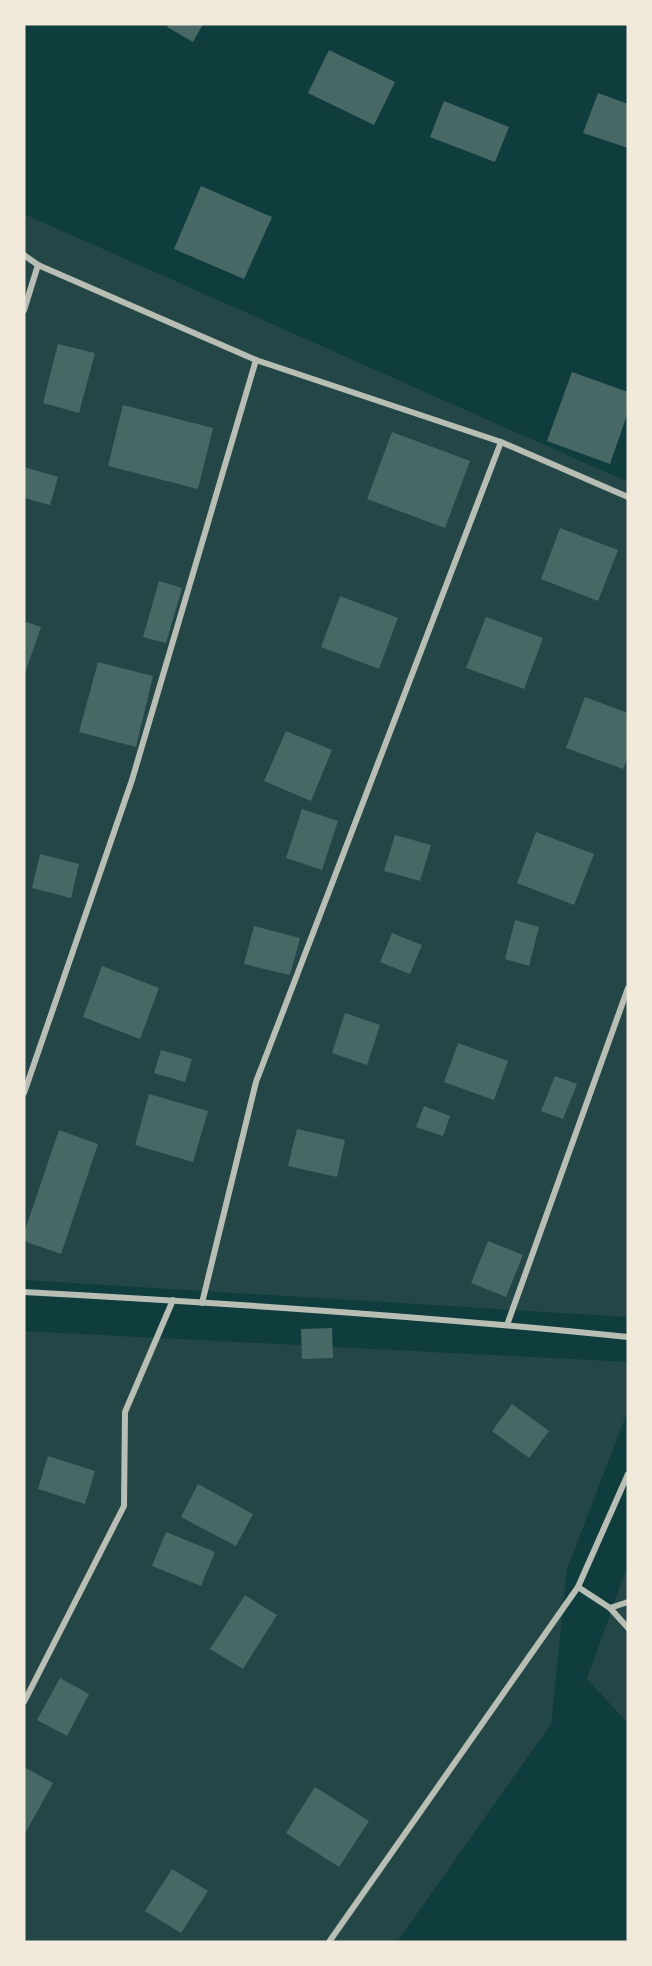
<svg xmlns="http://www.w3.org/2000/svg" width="652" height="1966" viewBox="0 0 652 1966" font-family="Raleway,sans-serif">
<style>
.green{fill:#244646}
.building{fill:#486865}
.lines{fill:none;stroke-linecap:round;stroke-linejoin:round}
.minor{stroke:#b8beb3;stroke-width:6}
</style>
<rect width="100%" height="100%" fill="#0f3d3e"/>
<g class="green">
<path d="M 24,214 L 628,482 L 628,1317 L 24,1280 Z"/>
<path d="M 24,1331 L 628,1362 L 628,1410 L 567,1569 L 551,1724 L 397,1942 L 24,1942 Z"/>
<path d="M 628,1564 L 628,1723 L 587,1679 Z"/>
</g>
<g class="building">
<path d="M 169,24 L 203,24 L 193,42 L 167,27 Z"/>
<path d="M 329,50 L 395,82 L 374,125 L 308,93 Z"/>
<path d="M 598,93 L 628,104 L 628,148 L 583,133 Z"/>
<path d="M 444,101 L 509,127 L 495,162 L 430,137 Z"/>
<path d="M 201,186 L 272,217 L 244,279 L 174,249 Z"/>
<path d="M 58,344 L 95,353 L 79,413 L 43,403 Z"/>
<path d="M 572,372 L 628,392 L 628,412 L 610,464 L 547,441 Z"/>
<path d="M 123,405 L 213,428 L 198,489 L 108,466 Z"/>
<path d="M 392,432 L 470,461 L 445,528 L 367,499 Z"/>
<path d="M 24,467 L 58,477 L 50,505 L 24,498 Z"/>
<path d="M 560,528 L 618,550 L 598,601 L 541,579 Z"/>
<path d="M 159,581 L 182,588 L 166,643 L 143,637 Z"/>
<path d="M 340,596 L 398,618 L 379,669 L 321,647 Z"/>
<path d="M 486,617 L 543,638 L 524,689 L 466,668 Z"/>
<path d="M 24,621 L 41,627 L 24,676 Z"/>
<path d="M 98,662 L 153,676 L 136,747 L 79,732 Z"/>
<path d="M 585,697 L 628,713 L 628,757 L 623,769 L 566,748 Z"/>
<path d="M 286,731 L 332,750 L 311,801 L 264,781 Z"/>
<path d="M 302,809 L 338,821 L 322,870 L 286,858 Z"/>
<path d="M 536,832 L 594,854 L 574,905 L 517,883 Z"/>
<path d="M 395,835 L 431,845 L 420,881 L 384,871 Z"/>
<path d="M 40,854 L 79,864 L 71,898 L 32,888 Z"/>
<path d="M 515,920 L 539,927 L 529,966 L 505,959 Z"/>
<path d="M 254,926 L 300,938 L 290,975 L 244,964 Z"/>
<path d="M 392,933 L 422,945 L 410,974 L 380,962 Z"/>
<path d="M 102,966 L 159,988 L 140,1039 L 83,1017 Z"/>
<path d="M 345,1013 L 380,1025 L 367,1065 L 332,1053 Z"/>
<path d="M 458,1043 L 508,1061 L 494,1100 L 444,1082 Z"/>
<path d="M 161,1050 L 192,1059 L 185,1082 L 154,1073 Z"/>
<path d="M 555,1076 L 577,1084 L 563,1119 L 541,1111 Z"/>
<path d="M 149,1094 L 208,1111 L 193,1162 L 135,1145 Z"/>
<path d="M 424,1106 L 450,1116 L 443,1136 L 416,1127 Z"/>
<path d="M 297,1129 L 345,1140 L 337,1177 L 288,1166 Z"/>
<path d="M 59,1130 L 98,1144 L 61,1254 L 24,1241 L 24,1233 Z"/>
<path d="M 488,1241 L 523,1255 L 506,1297 L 471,1283 Z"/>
<path d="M 332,1328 L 333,1358 L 302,1359 L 301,1329 Z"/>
<path d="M 512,1404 L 549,1431 L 529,1458 L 492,1431 Z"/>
<path d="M 48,1456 L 95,1471 L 85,1504 L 38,1489 Z"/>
<path d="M 198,1484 L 253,1514 L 236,1546 L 181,1517 Z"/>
<path d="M 166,1532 L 215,1552 L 201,1586 L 152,1566 Z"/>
<path d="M 245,1595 L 277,1615 L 243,1669 L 210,1649 Z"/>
<path d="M 60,1678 L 89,1694 L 67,1736 L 37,1720 Z"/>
<path d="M 24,1767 L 53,1783 L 24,1835 Z"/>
<path d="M 315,1787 L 369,1821 L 339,1867 L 286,1833 Z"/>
<path d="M 172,1869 L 208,1891 L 181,1933 L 145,1911 Z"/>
</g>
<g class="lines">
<g class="minor">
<path d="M 24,255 L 38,265 L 256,360 L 501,442 L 628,497"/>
<path d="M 24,310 L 38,265"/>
<path d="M 24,1093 L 132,780 L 256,360"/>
<path d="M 24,1292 C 226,1303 427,1316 628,1337"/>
<path d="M 202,1303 L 256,1082 L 501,442"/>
<path d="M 507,1325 L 628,988"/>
<path d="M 578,1587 L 610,1608 L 628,1628"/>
<path d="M 610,1608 L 628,1602"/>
<path d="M 24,1702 L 124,1506 L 125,1412 L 173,1300"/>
<path d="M 329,1942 L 578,1587 L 628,1474"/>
</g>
</g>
<rect width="652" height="1966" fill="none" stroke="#f1e9da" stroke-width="51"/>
</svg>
